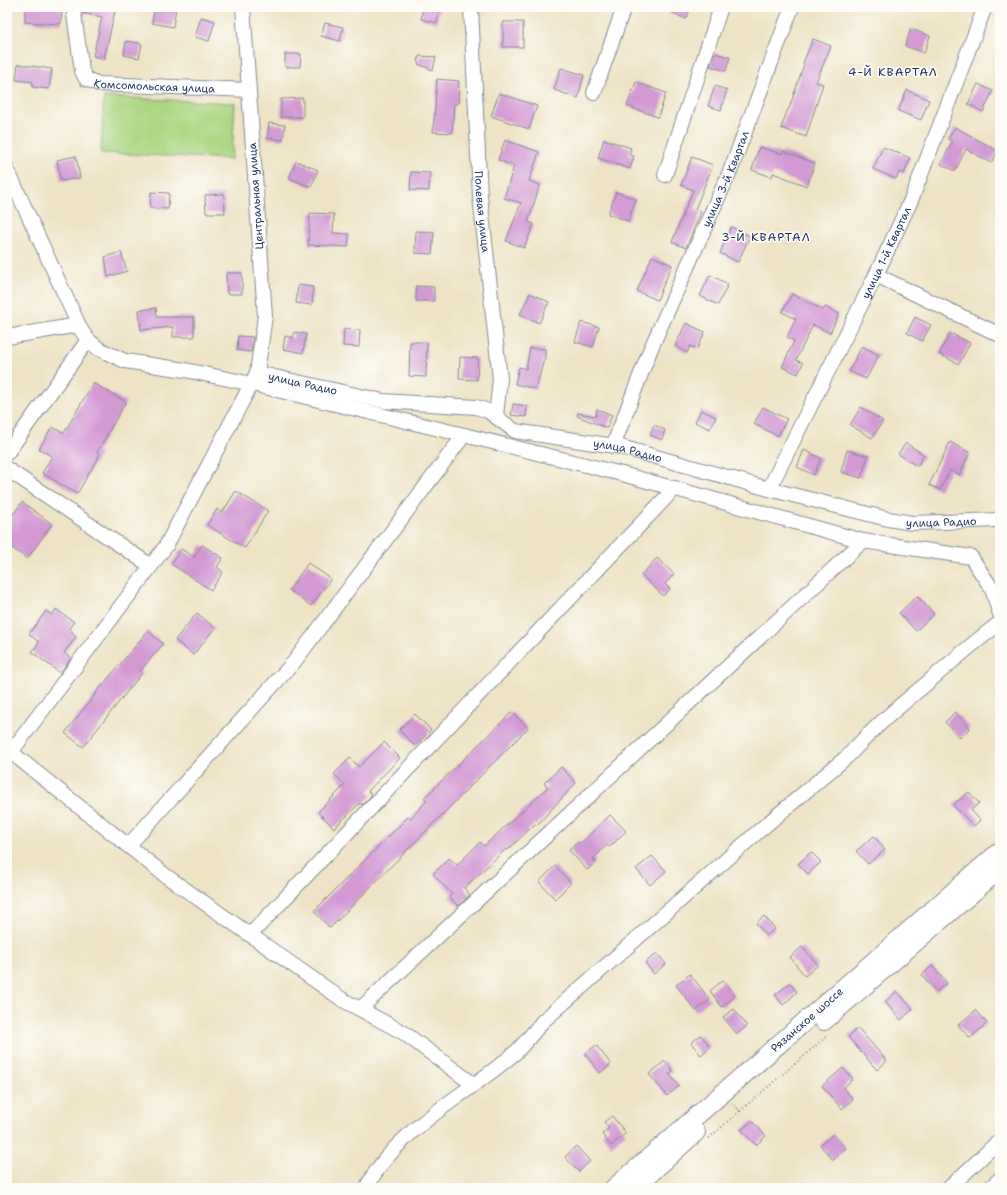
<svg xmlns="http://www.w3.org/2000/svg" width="1007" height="1195" viewBox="0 0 1007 1195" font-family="'Shantell Sans',sans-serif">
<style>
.green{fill:#abd783;stroke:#638370}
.building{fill:#d399d5}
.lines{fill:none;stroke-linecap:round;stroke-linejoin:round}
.minor-casing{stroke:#848992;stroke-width:16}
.major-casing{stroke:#848992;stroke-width:20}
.path{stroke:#848992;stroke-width:2;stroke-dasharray:1 3;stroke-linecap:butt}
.minor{stroke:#fff;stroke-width:14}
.major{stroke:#fff;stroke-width:18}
.labels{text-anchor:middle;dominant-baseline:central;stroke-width:3.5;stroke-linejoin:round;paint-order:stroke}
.street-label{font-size:11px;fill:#1b2f5e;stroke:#fdfcf7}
.neighbourhood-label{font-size:12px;letter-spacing:1px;fill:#1b2f5e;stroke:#fdfcf7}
</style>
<rect width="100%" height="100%" fill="#fdfcf7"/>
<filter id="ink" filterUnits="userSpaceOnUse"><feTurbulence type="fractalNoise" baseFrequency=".025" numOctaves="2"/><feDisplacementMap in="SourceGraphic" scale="8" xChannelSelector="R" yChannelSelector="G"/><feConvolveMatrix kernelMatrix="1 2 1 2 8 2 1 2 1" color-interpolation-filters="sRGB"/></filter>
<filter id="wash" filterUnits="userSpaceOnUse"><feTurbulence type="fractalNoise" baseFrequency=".012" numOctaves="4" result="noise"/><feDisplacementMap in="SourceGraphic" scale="16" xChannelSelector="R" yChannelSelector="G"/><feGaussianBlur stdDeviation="0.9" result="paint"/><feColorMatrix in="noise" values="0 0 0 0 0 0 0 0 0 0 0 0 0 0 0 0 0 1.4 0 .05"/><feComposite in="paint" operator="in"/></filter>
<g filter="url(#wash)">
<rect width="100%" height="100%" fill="#eee3c5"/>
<path class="green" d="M 104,97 L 235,103 L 232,159 L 101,153 Z"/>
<g id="blocks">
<g class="building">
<path d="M 25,7 L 62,7 L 61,24 L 25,22 Z"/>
<path d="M 82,7 L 116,7 L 104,59 L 93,56 L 102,17 L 82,13 Z"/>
<path d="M 155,7 L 176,7 L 173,27 L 152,23 Z"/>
<path d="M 423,7 L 440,7 L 437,23 L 421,19 Z"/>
<path d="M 659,7 L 691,7 L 686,19 Z"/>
<path d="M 201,17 L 215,21 L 209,41 L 195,37 Z"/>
<rect x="503" y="22" width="20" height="25"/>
<path d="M 325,23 L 343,27 L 340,41 L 321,36 Z"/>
<path d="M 911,29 L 930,36 L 924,53 L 905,46 Z"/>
<path d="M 813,39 L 831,46 L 816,82 L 823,84 L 806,137 L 781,128 L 788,109 L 789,109 L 804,64 L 803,63 Z"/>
<path d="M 126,41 L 142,44 L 139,58 L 124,55 Z"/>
<path d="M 715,53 L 730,57 L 726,71 L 710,66 Z"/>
<path d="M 285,54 L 301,54 L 300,67 L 285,67 Z"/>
<path d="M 419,56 L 436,57 L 433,70 L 418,64 Z"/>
<path d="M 18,64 L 52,69 L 49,89 L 32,87 L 33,82 L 16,80 Z"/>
<path d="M 561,68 L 584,75 L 578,98 L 554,90 Z"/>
<path d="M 437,79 L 459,81 L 458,104 L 454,104 L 452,133 L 433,132 Z"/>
<path d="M 636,82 L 666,93 L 658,117 L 627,106 Z"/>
<path d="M 978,84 L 993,91 L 983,112 L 968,104 Z"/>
<path d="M 715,86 L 727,90 L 721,110 L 708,106 Z"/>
<path d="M 907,90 L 929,100 L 921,120 L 898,111 Z"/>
<path d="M 499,93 L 537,106 L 529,129 L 491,116 Z"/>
<path d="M 303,98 L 303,117 L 281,117 L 281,99 Z"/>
<path d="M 269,123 L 285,125 L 283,140 L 267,138 Z"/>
<path d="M 955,127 L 998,151 L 991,163 L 966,149 L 955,171 L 941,164 L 952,142 L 948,139 Z"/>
<path d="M 604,139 L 631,148 L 629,155 L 634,156 L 630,169 L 598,158 Z"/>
<path d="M 505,140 L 539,152 L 529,181 L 540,185 L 528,222 L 534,224 L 524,248 L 506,241 L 521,203 L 504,198 L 514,166 L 498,160 Z"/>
<path d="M 759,147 L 782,154 L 783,151 L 815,163 L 807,186 L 773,173 L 772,177 L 752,170 Z"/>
<path d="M 883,147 L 910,158 L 904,174 L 899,172 L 896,179 L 873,169 Z"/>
<path d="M 76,156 L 80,178 L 61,181 L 57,160 Z"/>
<path d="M 692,157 L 713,165 L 695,209 L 701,212 L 686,248 L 672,242 L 693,190 L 681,185 Z"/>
<path d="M 296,161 L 318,170 L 311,187 L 289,178 Z"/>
<path d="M 411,172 L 430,173 L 429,191 L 410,190 Z"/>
<path d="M 151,192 L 169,193 L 168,209 L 150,208 Z"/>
<path d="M 616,192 L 636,199 L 628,221 L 608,214 Z"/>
<path d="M 224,194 L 225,213 L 206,213 L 205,195 Z"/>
<path d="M 310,213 L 334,214 L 333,233 L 349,234 L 348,247 L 308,245 Z"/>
<path d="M 731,227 L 750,236 L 738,262 L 720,253 Z"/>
<path d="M 416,231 L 434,232 L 432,254 L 415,253 Z"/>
<path d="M 121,252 L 127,271 L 108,277 L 105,257 Z"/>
<path d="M 652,256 L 672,265 L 657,300 L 637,291 Z"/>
<path d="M 226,273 L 242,273 L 242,294 L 227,294 Z"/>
<path d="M 710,275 L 728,284 L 718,305 L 700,296 Z"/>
<path d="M 298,285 L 313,287 L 312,305 L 296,303 Z"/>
<path d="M 416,286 L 434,287 L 434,301 L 416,301 Z"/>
<path d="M 530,293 L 549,302 L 539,323 L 520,314 Z"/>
<path d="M 792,294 L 823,310 L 825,307 L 839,314 L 830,333 L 813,325 L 796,360 L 803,363 L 798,374 L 782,367 L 794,341 L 787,337 L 796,319 L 782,312 Z"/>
<path d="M 156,308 L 157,317 L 194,317 L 194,337 L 173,337 L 173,327 L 141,330 L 139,310 Z"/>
<path d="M 915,317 L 931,325 L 922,341 L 907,333 Z"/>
<path d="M 581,322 L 599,327 L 593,347 L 575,342 Z"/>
<path d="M 686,323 L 705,332 L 697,349 L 690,346 L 687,353 L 675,346 Z"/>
<path d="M 344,329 L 360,330 L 359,347 L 343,346 Z"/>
<path d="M 294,332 L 306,334 L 303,353 L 283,349 L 285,336 L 293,338 Z"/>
<path d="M 950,333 L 970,343 L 959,364 L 939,354 Z"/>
<path d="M 238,336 L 253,337 L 251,352 L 237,350 Z"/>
<path d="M 410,342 L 427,342 L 426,377 L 409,376 Z"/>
<path d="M 862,346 L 879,355 L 866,379 L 849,371 Z"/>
<path d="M 530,348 L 545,349 L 545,359 L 544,359 L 536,389 L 515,384 L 519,367 L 526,369 Z"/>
<path d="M 460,357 L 478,358 L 477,380 L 459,379 Z"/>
<path d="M 93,383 L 126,402 L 97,452 L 100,454 L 77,494 L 42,473 L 52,456 L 39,449 L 52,427 L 64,433 Z"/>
<path d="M 513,404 L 527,406 L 526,417 L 511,415 Z"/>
<path d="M 763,407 L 787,419 L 778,436 L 754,424 Z"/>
<path d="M 861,407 L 883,421 L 872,438 L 850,425 Z"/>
<path d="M 597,409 L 612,415 L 607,428 L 577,416 L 578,413 L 596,416 Z"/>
<path d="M 701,410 L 716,417 L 710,429 L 695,422 Z"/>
<path d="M 654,425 L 665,430 L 662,440 L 650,435 Z"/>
<path d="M 950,442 L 970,453 L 959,475 L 950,470 L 940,490 L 929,485 Z"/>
<path d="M 906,443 L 924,455 L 917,466 L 898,454 Z"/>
<path d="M 804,450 L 821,458 L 814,475 L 797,467 Z"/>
<path d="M 847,450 L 868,456 L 861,478 L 841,472 Z"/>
<path d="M 236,491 L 268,511 L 245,548 L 207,525 L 217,509 L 222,513 Z"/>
<path d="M 22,502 L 52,524 L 27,559 L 7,544 L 7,523 Z"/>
<path d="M 202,545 L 223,558 L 217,567 L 223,572 L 211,590 L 171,564 L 181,549 L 194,557 Z"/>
<path d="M 657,558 L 674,574 L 665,584 L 670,589 L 663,596 L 641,575 Z"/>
<path d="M 308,563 L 331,579 L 311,606 L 289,590 Z"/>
<path d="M 917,596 L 934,614 L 916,631 L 899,613 Z"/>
<path d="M 56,609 L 74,622 L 69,628 L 76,637 L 64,653 L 71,658 L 60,673 L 32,652 L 39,642 L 29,634 L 46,611 L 52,615 Z"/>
<path d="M 197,613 L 215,628 L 193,655 L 175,640 Z"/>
<path d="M 148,631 L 163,644 L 140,671 L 142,673 L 83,747 L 65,733 L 100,688 Z"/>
<path d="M 512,712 L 528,728 L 330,928 L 314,911 L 408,817 L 410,819 L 427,800 L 424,798 Z"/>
<path d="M 955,712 L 970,728 L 960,738 L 945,722 Z"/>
<path d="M 415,714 L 431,730 L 415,746 L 399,730 Z"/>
<path d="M 384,742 L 400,758 L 368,791 L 372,795 L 362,805 L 360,803 L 334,828 L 318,812 L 345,785 L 334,774 L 350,758 L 359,767 Z"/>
<path d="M 561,767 L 576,783 L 536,826 L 535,824 L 508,850 L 506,849 L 464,888 L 470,895 L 458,906 L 449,897 L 452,894 L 433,874 L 449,858 L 457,865 L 480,842 L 484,846 L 548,787 L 544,783 Z"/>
<path d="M 969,792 L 979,803 L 971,810 L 980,820 L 974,826 L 953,805 Z"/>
<path d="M 610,815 L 626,831 L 610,847 L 607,845 L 593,859 L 596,862 L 587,870 L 569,850 L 578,842 L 580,843 L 585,839 Z"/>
<path d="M 874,836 L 885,850 L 868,864 L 856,851 Z"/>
<path d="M 811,852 L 821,862 L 808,874 L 798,864 Z"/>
<path d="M 652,856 L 666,871 L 650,885 L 636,869 Z"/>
<path d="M 555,866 L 571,883 L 555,899 L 539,882 Z"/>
<path d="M 764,916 L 775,929 L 766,936 L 756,923 Z"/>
<path d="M 802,947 L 818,965 L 805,976 L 790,957 Z"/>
<path d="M 657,953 L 666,964 L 654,974 L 645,963 Z"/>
<path d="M 932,966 L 947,983 L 936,992 L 922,975 Z"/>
<path d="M 690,974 L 710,1000 L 696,1011 L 676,985 Z"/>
<path d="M 723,980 L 735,996 L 722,1007 L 710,991 Z"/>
<path d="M 790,983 L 797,992 L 783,1005 L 775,995 Z"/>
<path d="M 897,991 L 913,1009 L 901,1020 L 885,1002 Z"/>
<path d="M 734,1009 L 747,1026 L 737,1034 L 723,1017 Z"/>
<path d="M 976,1010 L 987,1023 L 970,1038 L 958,1025 Z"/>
<path d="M 858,1028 L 887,1061 L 877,1070 L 848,1037 Z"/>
<path d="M 701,1035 L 710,1047 L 701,1055 L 691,1043 Z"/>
<path d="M 596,1045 L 611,1064 L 600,1073 L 585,1054 Z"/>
<path d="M 665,1061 L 673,1071 L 669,1074 L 679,1086 L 667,1096 L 649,1074 Z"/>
<path d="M 843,1068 L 853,1079 L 843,1088 L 853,1099 L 842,1109 L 822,1086 Z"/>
<path d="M 612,1116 L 626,1133 L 611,1146 L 602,1134 L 609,1128 L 604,1122 Z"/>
<path d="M 752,1121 L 766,1136 L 756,1145 L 741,1130 Z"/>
<path d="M 833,1134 L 846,1148 L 833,1160 L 820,1145 Z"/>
<path d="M 576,1146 L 590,1161 L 579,1172 L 565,1157 Z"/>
</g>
</g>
</g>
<g filter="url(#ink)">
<use href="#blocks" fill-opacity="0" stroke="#848992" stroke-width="1"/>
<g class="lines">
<defs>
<g id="minor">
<path id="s1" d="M 73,7 L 82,71 L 86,79 L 99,84 L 249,90"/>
<path id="s2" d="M 471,7 L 480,196 L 500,379 L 496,416"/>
<path d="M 594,93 L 624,7"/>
<path d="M 7,169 L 81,330 L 88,340 L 99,349 L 125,361 L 185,370 L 252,384 L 464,435 L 622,474 L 863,541"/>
<path d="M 665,175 L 721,7"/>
<path d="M 876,275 L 1000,335"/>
<path d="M 7,337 L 78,325"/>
<path id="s3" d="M 257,373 L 383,401 L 476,407 L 488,411 L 515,431 L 621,447 L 769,489 L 888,519 L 912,523 L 1000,520"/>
<path id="s4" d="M 613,446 L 651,348 L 731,169 L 792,7"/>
<path d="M 7,453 L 88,340"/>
<path d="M 7,469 L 151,566"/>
<path id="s5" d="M 769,489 L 876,275 L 912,198 L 985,7"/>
<path d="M 7,749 L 166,876 L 343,1000 L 404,1033 L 473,1084"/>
<path d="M 11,752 L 166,546 L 257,373 L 265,316 L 243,7"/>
<path d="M 128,846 L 294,662 L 464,435"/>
<path d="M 250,935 L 675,488"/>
<path d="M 360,1009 L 863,541 L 971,557 L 992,589 L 1000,614"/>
<path d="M 366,1188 C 398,1127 466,1096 516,1052 C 525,1043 534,1032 542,1022 L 760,830 L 849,755 C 872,729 899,706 926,684 C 950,663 974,642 1000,623"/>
<path d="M 949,1188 L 1000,1140"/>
<path d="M 990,1188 L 1000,1179"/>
</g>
<g id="major">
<path d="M 824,1021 L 1000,869"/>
<path id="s6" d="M 614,1188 L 1000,851"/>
<path d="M 634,1188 L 696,1132"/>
</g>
</defs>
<use href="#minor" class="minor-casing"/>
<use href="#major" class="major-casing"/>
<g class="path">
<path d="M 740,1111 L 827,1036"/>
<path d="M 709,1138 L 740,1111 L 732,1103"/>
</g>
<use href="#minor" class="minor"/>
<use href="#major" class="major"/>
</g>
</g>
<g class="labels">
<g class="street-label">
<text stroke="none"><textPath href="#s1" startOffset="143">Комсомольская улица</textPath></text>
<text stroke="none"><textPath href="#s4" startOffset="290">улица 3-й Квартал</textPath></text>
<text transform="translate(256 196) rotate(-94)">Центральная улица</text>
<text stroke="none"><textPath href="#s2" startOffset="205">Полевая улица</textPath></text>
<text stroke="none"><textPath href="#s5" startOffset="264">улица 1-й Квартал</textPath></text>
<text stroke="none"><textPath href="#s3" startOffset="47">улица Радио</textPath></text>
<text stroke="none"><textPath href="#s3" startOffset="383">улица Радио</textPath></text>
<text stroke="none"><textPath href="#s3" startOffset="706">улица Радио</textPath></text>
<text stroke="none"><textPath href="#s6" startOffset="256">Рязанское шоссе</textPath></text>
</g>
<g class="neighbourhood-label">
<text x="893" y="72">4-Й КВАРТАЛ</text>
<text x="766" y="237">3-Й КВАРТАЛ</text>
</g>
</g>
<rect width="1007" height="1195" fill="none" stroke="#fdfcf7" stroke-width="24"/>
</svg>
